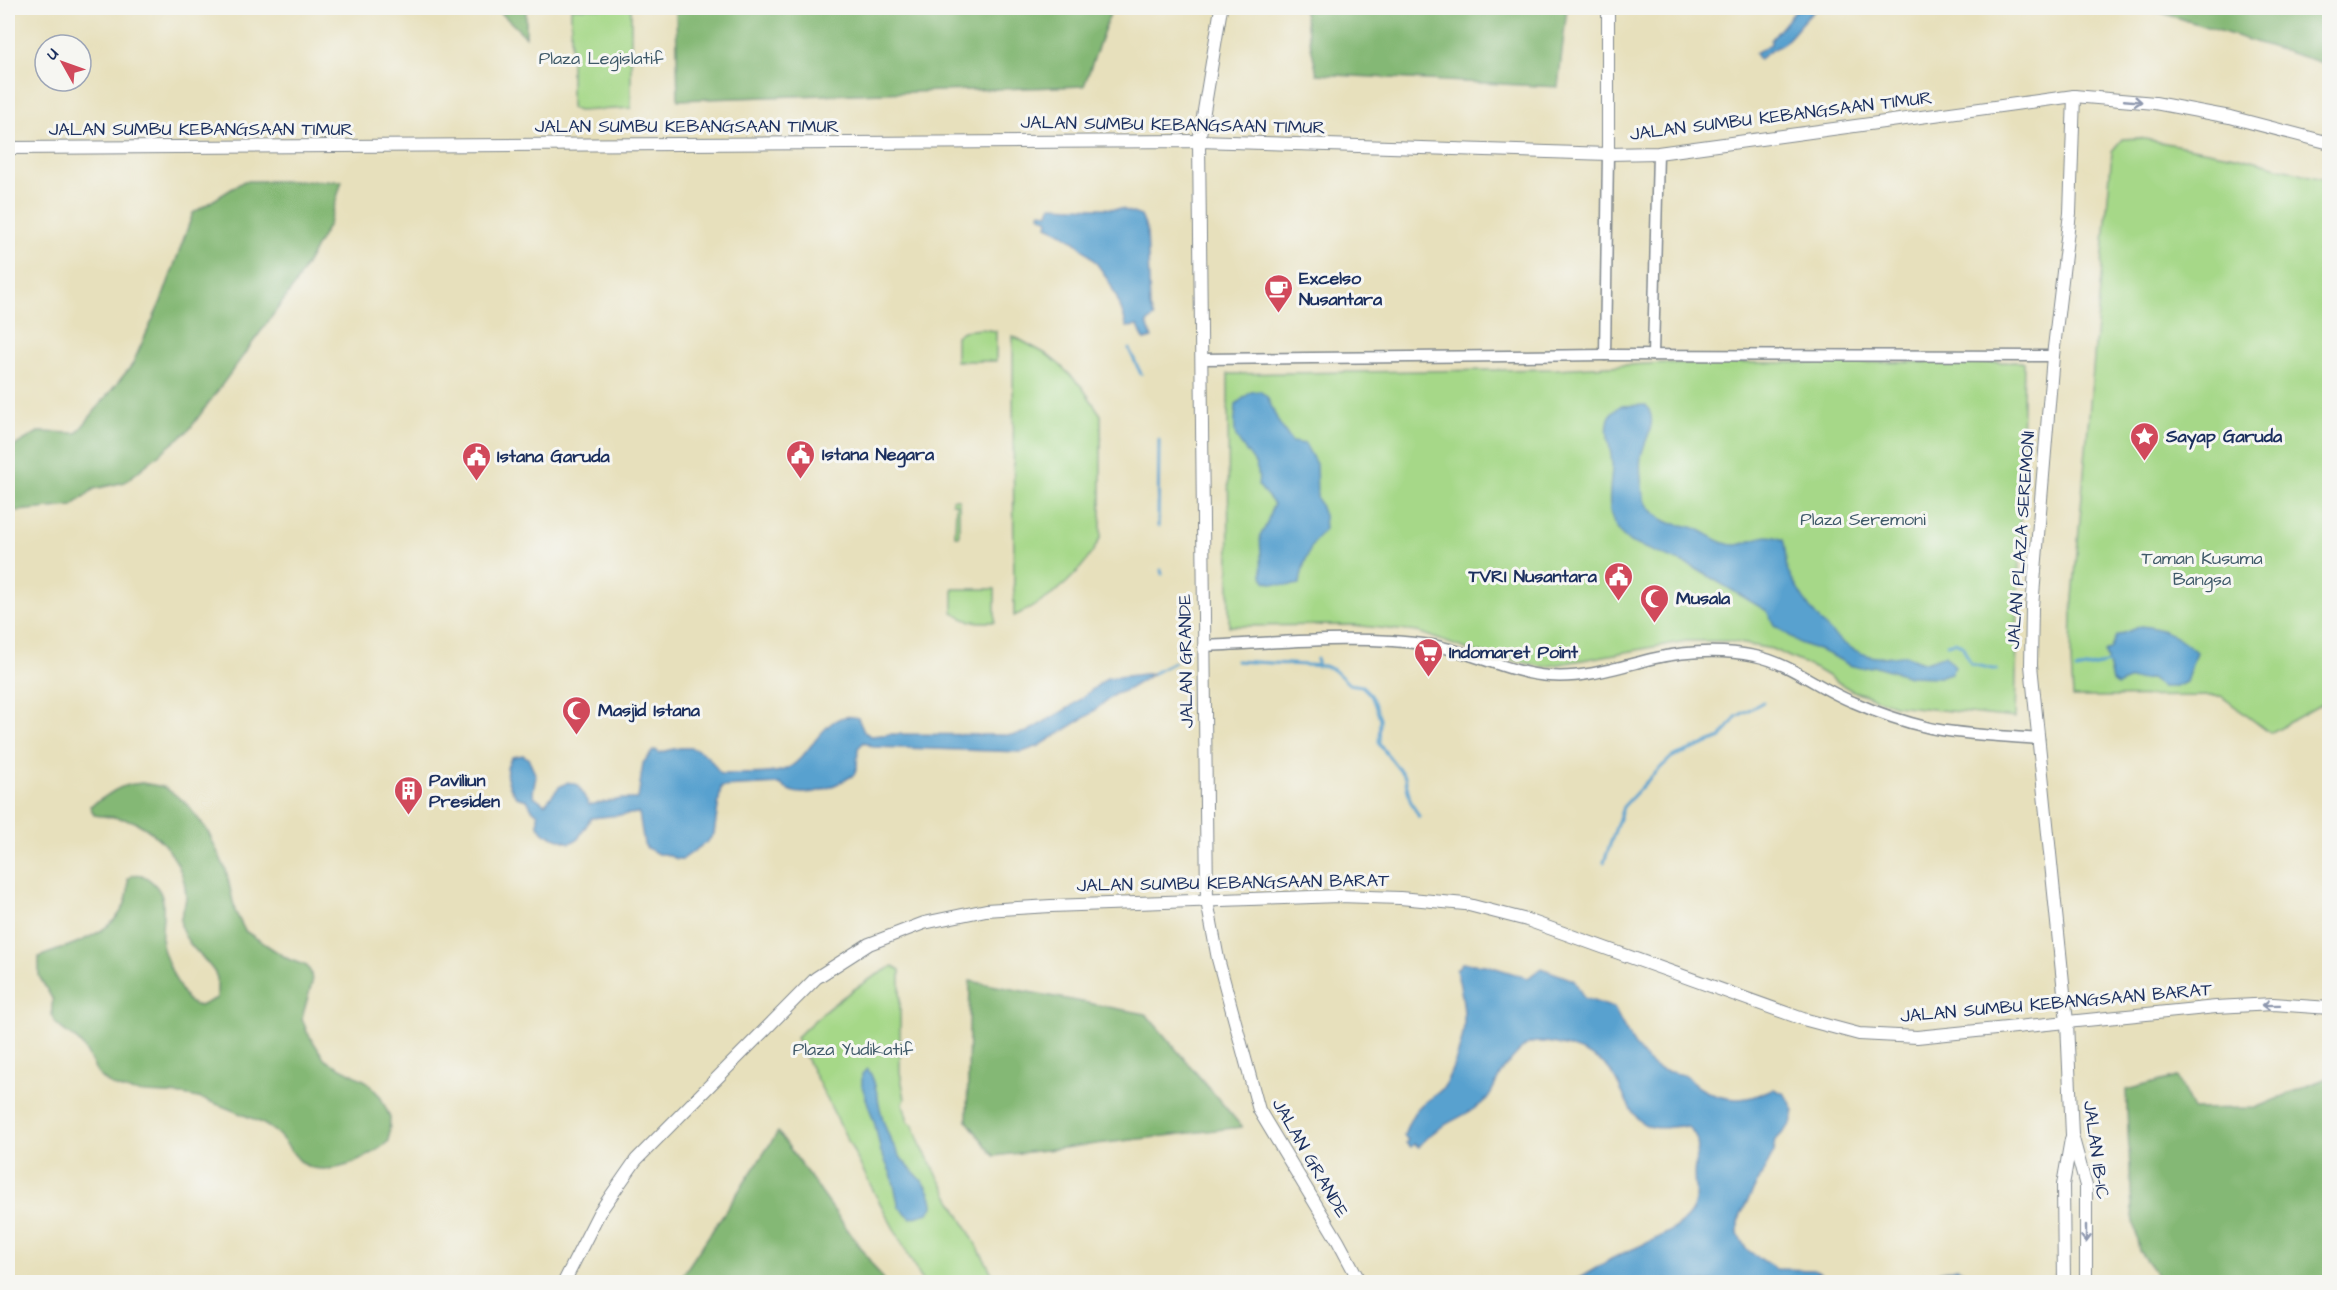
<svg xmlns="http://www.w3.org/2000/svg" width="2337" height="1290" viewBox="0 0 2337 1290" font-family="'Architects Daughter',sans-serif">
<style>
.green{fill:#a6d888;stroke:#608473;stroke-width:1.5}
.forest{fill:#84b874;stroke:#507469;stroke-width:1.5}
.water{fill:#58a1cf;stroke:#3a6896;stroke-width:1.5}
.lines{fill:none;stroke-linecap:round;stroke-linejoin:round}
.stream{stroke:#58a1cf;stroke-width:3}
.minor-casing{stroke:#81888d;stroke-width:13}
.tertiary-casing{stroke:#81888d;stroke-width:14}
.minor{stroke:#fff;stroke-width:10}
.tertiary{stroke:#fff;stroke-width:12}
.oneway{stroke:#8d97ae}
.labels{text-anchor:middle;dominant-baseline:central;stroke-width:6;stroke-linejoin:round;paint-order:stroke}
.park-label{font-size:18px;fill:#3e5968;stroke:#f6f6f2}
.street-label{font-size:18px;fill:#1b2f5e;stroke:#f6f6f2}
.poi-label{font-size:18px;font-weight:bold;fill:#1b2f5e;stroke:#f6f6f2;text-anchor:start}
</style>
<rect width="100%" height="100%" fill="#f6f6f2"/>
<filter id="ink" filterUnits="userSpaceOnUse"><feTurbulence type="fractalNoise" baseFrequency=".0167" numOctaves="2"/><feDisplacementMap in="SourceGraphic" scale="12" xChannelSelector="R" yChannelSelector="G"/><feConvolveMatrix kernelMatrix="1 2 1 2 8 2 1 2 1" color-interpolation-filters="sRGB"/></filter>
<filter id="wash" filterUnits="userSpaceOnUse"><feTurbulence type="fractalNoise" baseFrequency=".008" numOctaves="4" result="noise"/><feDisplacementMap in="SourceGraphic" scale="24" xChannelSelector="R" yChannelSelector="G"/><feGaussianBlur stdDeviation="1.35" result="paint"/><feColorMatrix in="noise" values="0 0 0 0 0 0 0 0 0 0 0 0 0 0 0 0 0 1.4 0 .05"/><feComposite in="paint" operator="in"/></filter>
<g filter="url(#wash)">
<rect width="100%" height="100%" fill="#e7e0bc"/>
<g class="green">
<path d="M 571,8 L 631,8 L 631,108 L 578,111 L 571,108 Z"/>
<path d="M 2139,138 L 2245,158 L 2329,181 L 2329,700 L 2270,733 L 2221,696 L 2073,697 L 2071,662 L 2072,610 L 2112,151 L 2122,139 Z"/>
<path d="M 981,329 L 996,331 L 996,361 L 956,361 L 956,336 L 963,331 Z"/>
<path d="M 1013,336 L 1046,354 L 1060,365 L 1082,387 L 1101,415 L 1101,537 C 1082,574 1052,600 1014,616 Z"/>
<path d="M 2024,362 L 2015,718 L 1894,705 L 1851,690 L 1816,669 L 1772,649 L 1728,641 L 1686,641 L 1544,667 L 1471,651 L 1418,632 L 1352,625 L 1229,626 L 1228,374 L 1556,369 L 1662,363 Z"/>
<path d="M 952,499 L 959,499 L 959,536 L 955,536 L 956,503 L 952,503 Z"/>
<path d="M 953,589 L 995,589 L 995,622 C 979,622 965,623 953,612 Z"/>
<path d="M 893,966 L 900,970 L 900,1072 L 905,1099 L 903,1103 L 908,1121 L 913,1125 L 921,1146 L 997,1282 L 923,1282 L 875,1194 L 796,1038 C 825,1008 857,985 893,966 Z"/>
</g>
<g class="forest">
<path d="M 496,8 L 526,8 L 526,37 Z"/>
<path d="M 676,8 L 1112,8 L 1084,86 L 678,100 Z"/>
<path d="M 1303,8 L 1567,8 L 1558,87 L 1317,74 Z"/>
<path d="M 2146,8 L 2329,8 L 2329,65 Z"/>
<path d="M 244,181 L 342,181 L 329,224 L 294,286 L 189,430 L 125,482 L 94,489 L 72,506 L 17,511 L 8,505 L 8,450 L 38,432 L 77,433 L 132,365 L 162,299 L 193,213 Z"/>
<path d="M 142,783 L 164,787 L 185,802 L 207,830 L 226,870 L 235,911 L 245,931 L 288,959 L 307,966 L 311,973 L 312,983 L 302,1018 L 307,1032 L 325,1060 L 366,1081 L 380,1096 L 390,1117 L 389,1141 C 369,1158 341,1173 313,1168 C 295,1164 288,1141 274,1131 C 265,1124 252,1118 241,1114 C 225,1107 206,1099 189,1096 C 162,1091 122,1099 101,1077 C 92,1067 89,1052 79,1042 C 63,1027 47,1027 53,1000 L 39,976 L 39,957 C 77,942 133,930 128,879 C 139,866 159,885 162,897 C 166,912 160,929 162,944 C 164,956 182,997 191,1003 C 194,1005 197,1005 200,1006 L 217,998 L 217,978 L 215,973 C 205,957 189,948 182,930 C 177,916 187,907 186,894 C 184,864 162,835 135,822 C 123,817 107,817 94,815 L 90,806 C 112,794 115,785 142,783 Z"/>
<path d="M 970,981 L 1146,1014 L 1242,1127 L 994,1156 L 967,1121 Z"/>
<path d="M 2177,1077 L 2193,1109 L 2255,1108 L 2329,1077 L 2329,1282 L 2162,1282 L 2139,1251 L 2132,1211 L 2126,1090 Z"/>
<path d="M 778,1132 L 885,1282 L 678,1282 Z"/>
</g>
<g class="water">
<path d="M 1798,8 L 1818,8 C 1804,17 1797,32 1784,43 C 1775,50 1768,50 1759,60 L 1755,53 L 1771,44 L 1771,40 Z"/>
<path d="M 1051,206 L 1122,209 L 1141,216 L 1147,230 L 1150,308 L 1154,317 L 1147,323 L 1152,338 L 1144,340 L 1138,326 L 1127,327 C 1115,283 1091,244 1047,226 L 1048,220 L 1040,215 L 1040,212 L 1049,213 Z"/>
<path d="M 1260,391 L 1267,397 L 1279,423 L 1292,442 L 1305,444 L 1316,464 L 1317,497 L 1324,515 L 1325,529 C 1311,541 1302,566 1300,584 C 1290,587 1275,585 1265,581 L 1262,575 L 1260,535 C 1270,524 1267,516 1274,504 L 1258,485 C 1262,462 1246,455 1237,438 C 1232,430 1236,413 1236,404 L 1251,392 Z"/>
<path d="M 1646,405 C 1659,423 1645,437 1641,457 C 1639,469 1641,481 1643,494 C 1644,505 1659,519 1670,523 C 1679,525 1688,525 1697,529 C 1709,534 1721,545 1735,545 C 1752,545 1762,529 1783,540 C 1787,550 1784,561 1788,571 C 1804,604 1833,646 1870,656 C 1880,659 1891,656 1902,655 C 1910,655 1916,661 1924,662 C 1929,662 1939,657 1945,655 L 1955,666 L 1951,673 L 1939,677 L 1909,676 L 1876,666 L 1861,668 L 1849,665 L 1831,655 L 1800,643 L 1774,625 L 1767,611 L 1693,567 L 1630,542 C 1602,521 1610,497 1612,468 C 1613,453 1603,431 1610,416 C 1612,413 1617,409 1620,406 Z"/>
<path d="M 2141,626 C 2165,628 2179,637 2196,652 L 2186,682 L 2176,687 L 2162,687 L 2151,679 L 2128,680 L 2118,685 L 2112,681 L 2105,652 L 2111,648 L 2116,636 Z"/>
<path d="M 1154,673 L 1127,690 L 1115,694 L 1089,715 L 1039,746 L 1022,752 L 873,747 L 864,742 L 858,748 L 857,768 L 854,775 C 833,787 800,804 780,784 L 721,787 L 714,834 L 708,841 L 683,859 L 677,859 L 665,854 L 658,854 L 647,848 L 644,844 L 639,813 L 591,818 L 578,839 L 570,843 L 546,834 L 538,826 L 538,814 L 532,809 L 527,800 L 516,797 C 507,783 502,772 512,757 L 523,755 L 528,758 L 536,776 L 533,792 L 534,796 L 545,804 L 559,787 L 568,782 L 578,785 L 589,805 L 622,799 L 638,799 L 643,763 L 653,751 L 656,750 L 659,753 C 689,743 704,745 720,774 C 738,773 770,776 786,769 C 811,759 825,707 858,718 L 864,732 L 871,736 L 892,734 L 1013,735 L 1027,732 L 1070,707 L 1107,678 Z"/>
<path d="M 1462,963 L 1486,965 L 1528,978 L 1541,968 L 1574,980 L 1584,998 L 1614,1008 C 1623,1026 1640,1061 1659,1069 C 1667,1072 1678,1073 1687,1076 C 1699,1092 1726,1102 1747,1098 C 1756,1097 1765,1091 1774,1089 L 1783,1093 L 1789,1100 L 1794,1111 L 1791,1124 L 1776,1140 L 1774,1152 L 1745,1206 L 1738,1222 L 1738,1234 L 1746,1249 L 1776,1269 L 1814,1270 L 1835,1282 L 1673,1282 L 1668,1280 L 1657,1282 L 1572,1282 C 1585,1275 1598,1267 1611,1259 C 1632,1247 1686,1233 1694,1206 C 1698,1194 1692,1179 1695,1166 C 1698,1153 1701,1138 1689,1128 C 1679,1121 1655,1137 1638,1119 C 1624,1104 1621,1083 1608,1068 C 1597,1054 1540,1033 1525,1046 C 1517,1053 1507,1064 1501,1073 C 1496,1082 1492,1094 1485,1101 C 1464,1119 1436,1123 1419,1147 L 1414,1144 L 1411,1147 L 1406,1143 L 1408,1140 L 1404,1136 C 1407,1126 1412,1113 1420,1106 C 1428,1099 1437,1095 1444,1087 C 1466,1042 1470,1018 1456,970 Z"/>
<path d="M 867,1069 C 875,1075 878,1102 881,1112 C 884,1127 891,1142 899,1155 C 911,1174 933,1183 933,1207 L 928,1213 L 911,1218 L 899,1207 L 892,1176 L 881,1152 L 875,1125 L 862,1086 L 862,1074 Z"/>
<path d="M 1957,1268 L 1962,1270 L 1967,1278 L 1977,1277 L 1983,1282 L 1988,1282 L 1992,1276 L 2001,1277 L 2012,1282 L 1894,1282 Z"/>
</g>
<g class="lines">
<g class="stream">
<path d="M 1129,349 L 1141,374"/>
<path d="M 1158,526 L 1159,440"/>
<path d="M 1161,570 L 1162,574"/>
<path d="M 1947,644 L 1954,642 L 1962,645 L 1971,664 L 1997,670"/>
<path d="M 1236,661 L 1324,666 L 1334,670 L 1349,684 L 1362,686 L 1371,695 L 1380,718 L 1379,744 L 1405,777 L 1410,800 L 1419,817"/>
<path d="M 1317,666 L 1317,659"/>
<path d="M 2076,670 L 2109,663"/>
<path d="M 1154,673 L 1174,662"/>
<path d="M 1604,862 L 1623,807 L 1651,777 L 1672,757 L 1721,738 L 1736,717 L 1763,702"/>
</g>
</g>
</g>
<g filter="url(#ink)">
<g class="lines">
<defs>
<g id="minor">
<path d="M 1605,355 L 1608,154"/>
<path d="M 1653,355 L 1658,153"/>
<path d="M 1203,359 L 1605,355 L 2053,356"/>
<path d="M 1204,646 C 1279,643 1356,634 1431,645 C 1471,651 1508,673 1549,676 C 1583,679 1619,667 1651,659 C 1686,651 1720,649 1755,656 C 1790,663 1820,689 1853,702 C 1878,713 1904,722 1930,728 C 1962,735 2005,736 2039,739"/>
</g>
<g id="tertiary">
<path d="M 1221,8 L 1199,141 L 1207,901 L 1218,959 L 1259,1110 L 1338,1241 L 1360,1282"/>
<path d="M 1608,8 L 1608,154"/>
<path d="M 2074,96 L 2070,213 L 2053,356 L 2032,607 L 2031,665 L 2067,1022 L 2072,1135 L 2086,1186 L 2086,1282"/>
<path d="M 8,148 L 1199,141 L 1608,154 L 1658,153 L 2074,96 L 2155,103 L 2230,117 L 2330,143"/>
<path d="M 564,1282 L 599,1213 L 636,1160 L 816,978 L 869,944 L 924,923 L 986,910 L 1051,906 L 1339,896 L 1400,898 L 1465,904 L 1527,920 L 1803,1019 L 1859,1034 L 1917,1037 L 2216,1007 L 2273,1004 L 2330,1008"/>
<path d="M 2064,1282 L 2063,1185 L 2071,1139"/>
</g>
</defs>
<use href="#minor" class="minor-casing"/>
<use href="#tertiary" class="tertiary-casing"/>
<use href="#minor" class="minor"/>
<use href="#tertiary" class="tertiary"/>
</g>
<defs><path id="oneway-shaft" d="M-6 0H5M1.5-3L5.5 0L1.5 3" fill="none" stroke-width="1.6" stroke-linecap="round" stroke-linejoin="round" transform="scale(1.5)"/></defs>
<g class="oneway">
<use href="#oneway-shaft" transform="translate(2133 101) rotate(5)"/>
<use href="#oneway-shaft" transform="translate(2271 1005) rotate(179)"/>
<use href="#oneway-shaft" transform="translate(2086 1234) rotate(90)"/>
</g>
</g>
<defs>
<symbol id="cafe-pin" viewBox="-11 -11 22 30"><path d="M0 17L-7.5 6A9.5 9.5 0 1 1 7.5 6Z" fill="#d1495b" stroke="#f6f6f2"/><path d="M-5.5-4.5H6V0H3Q3 3.5 0 3.5H-2.5Q-5.5 3.5-5.5 0ZM3-3.2v2h1.7v-2ZM-6 4.5H4V6H-6Z" fill="#fff"/></symbol>
<symbol id="sight-pin" viewBox="-11 -11 22 30"><path d="M0 17L-7.5 6A9.5 9.5 0 1 1 7.5 6Z" fill="#d1495b" stroke="#f6f6f2"/><path d="M0-6L1.8-2.2L6-1.7L2.9 1.2L3.7 5.4L0 3.3L-3.7 5.4L-2.9 1.2L-6-1.7L-1.8-2.2Z" fill="#fff"/></symbol>
<symbol id="civic-pin" viewBox="-11 -11 22 30"><path d="M0 17L-7.5 6A9.5 9.5 0 1 1 7.5 6Z" fill="#d1495b" stroke="#f6f6f2"/><path d="M-.6-6.5H3V-4.5H.6V-3L4-1V1h2V6H-6V1h2V-1L-.6-3ZM-1.2 2.5V6h2.4V2.5Z" fill="#fff"/></symbol>
<symbol id="mosque-pin" viewBox="-11 -11 22 30"><path d="M0 17L-7.5 6A9.5 9.5 0 1 1 7.5 6Z" fill="#d1495b" stroke="#f6f6f2"/><path d="M3.5-4.9A6 6 0 1 0 3.5 4.9A5 5 0 1 1 3.5-4.9Z" fill="#fff"/></symbol>
<symbol id="supermarket-pin" viewBox="-11 -11 22 30"><path d="M0 17L-7.5 6A9.5 9.5 0 1 1 7.5 6Z" fill="#d1495b" stroke="#f6f6f2"/><path d="M-6-5.5h2.5l.6 2H6L4.5 2H-2.5L-4.4-4H-6ZM-1.5 3.2a1.3 1.3 0 1 0 .1 0ZM3 3.2a1.3 1.3 0 1 0 .1 0Z" fill="#fff"/></symbol>
<symbol id="building-pin" viewBox="-11 -11 22 30"><path d="M0 17L-7.5 6A9.5 9.5 0 1 1 7.5 6Z" fill="#d1495b" stroke="#f6f6f2"/><path d="M-4-6H4V6H1V3H-1V6H-4ZM-2.5-4.3h1.7v1.8h-1.7ZM.8-4.3h1.7v1.8H.8ZM-2.5-1h1.7V.8h-1.7ZM.8-1h1.7V.8H.8Z" fill="#fff"/></symbol>
</defs>
<g fill-rule="evenodd">
<use href="#cafe-pin" x="1262" y="272" width="33" height="45"/>
<use href="#sight-pin" x="2128" y="420" width="33" height="45"/>
<use href="#civic-pin" x="784" y="438" width="33" height="45"/>
<use href="#civic-pin" x="460" y="440" width="33" height="45"/>
<use href="#civic-pin" x="1602" y="560" width="33" height="45"/>
<use href="#mosque-pin" x="1638" y="582" width="33" height="45"/>
<use href="#supermarket-pin" x="1412" y="636" width="33" height="45"/>
<use href="#mosque-pin" x="560" y="694" width="33" height="45"/>
<use href="#building-pin" x="392" y="774" width="33" height="45"/>
</g>
<g class="labels">
<g class="park-label">
<text x="601" y="58">Plaza Legislatif</text>
<text x="1863" y="519">Plaza Seremoni</text>
<text x="2202" y="558">Taman Kusuma<tspan x="2202" dy="21">Bangsa</tspan></text>
<text x="853" y="1049">Plaza Yudikatif</text>
</g>
<g class="street-label">
<text transform="translate(1781 116) rotate(-7)">JALAN SUMBU KEBANGSAAN TIMUR</text>
<text transform="translate(1173 125) rotate(1)">JALAN SUMBU KEBANGSAAN TIMUR</text>
<text x="687" y="126">JALAN SUMBU KEBANGSAAN TIMUR</text>
<text x="201" y="129">JALAN SUMBU KEBANGSAAN TIMUR</text>
<text transform="translate(2021 540) rotate(-86)">JALAN PLAZA SEREMONI</text>
<text transform="translate(1186 661) rotate(-91)">JALAN GRANDE</text>
<text transform="translate(1233 883) rotate(-1)">JALAN SUMBU KEBANGSAAN BARAT</text>
<text transform="translate(2056 1003) rotate(-5)">JALAN SUMBU KEBANGSAAN BARAT</text>
<text transform="translate(2096 1150) rotate(82)">JALAN 1B-1C</text>
<text transform="translate(1310 1158) rotate(60)">JALAN GRANDE</text>
</g>
<g class="poi-label">
<text x="1299" y="278">Excelso<tspan x="1299" dy="21">Nusantara</tspan></text>
<text x="2166" y="436">Sayap Garuda</text>
<text x="822" y="454">Istana Negara</text>
<text x="497" y="456">Istana Garuda</text>
<text x="1597" y="576" text-anchor="end">TVRI Nusantara</text>
<text x="1676" y="598">Musala</text>
<text x="1449" y="652">Indomaret Point</text>
<text x="598" y="710">Masjid Istana</text>
<text x="429" y="780">Paviliun<tspan x="429" dy="21">Presiden</tspan></text>
</g>
</g>
<rect width="2337" height="1290" fill="none" stroke="#f6f6f2" stroke-width="30"/>
<g transform="translate(63 63) rotate(310)"><circle r="28" fill="#f6f6f2" stroke="#9ea6b7" stroke-width="1.5"/>
<path d="M0-4.5L10 22L0 15L-10 22Z" fill="#d1495b"/>
<text y="-9" font-size="16" font-weight="bold" text-anchor="middle" fill="#1b2f5e">U</text>
</g>
</svg>
